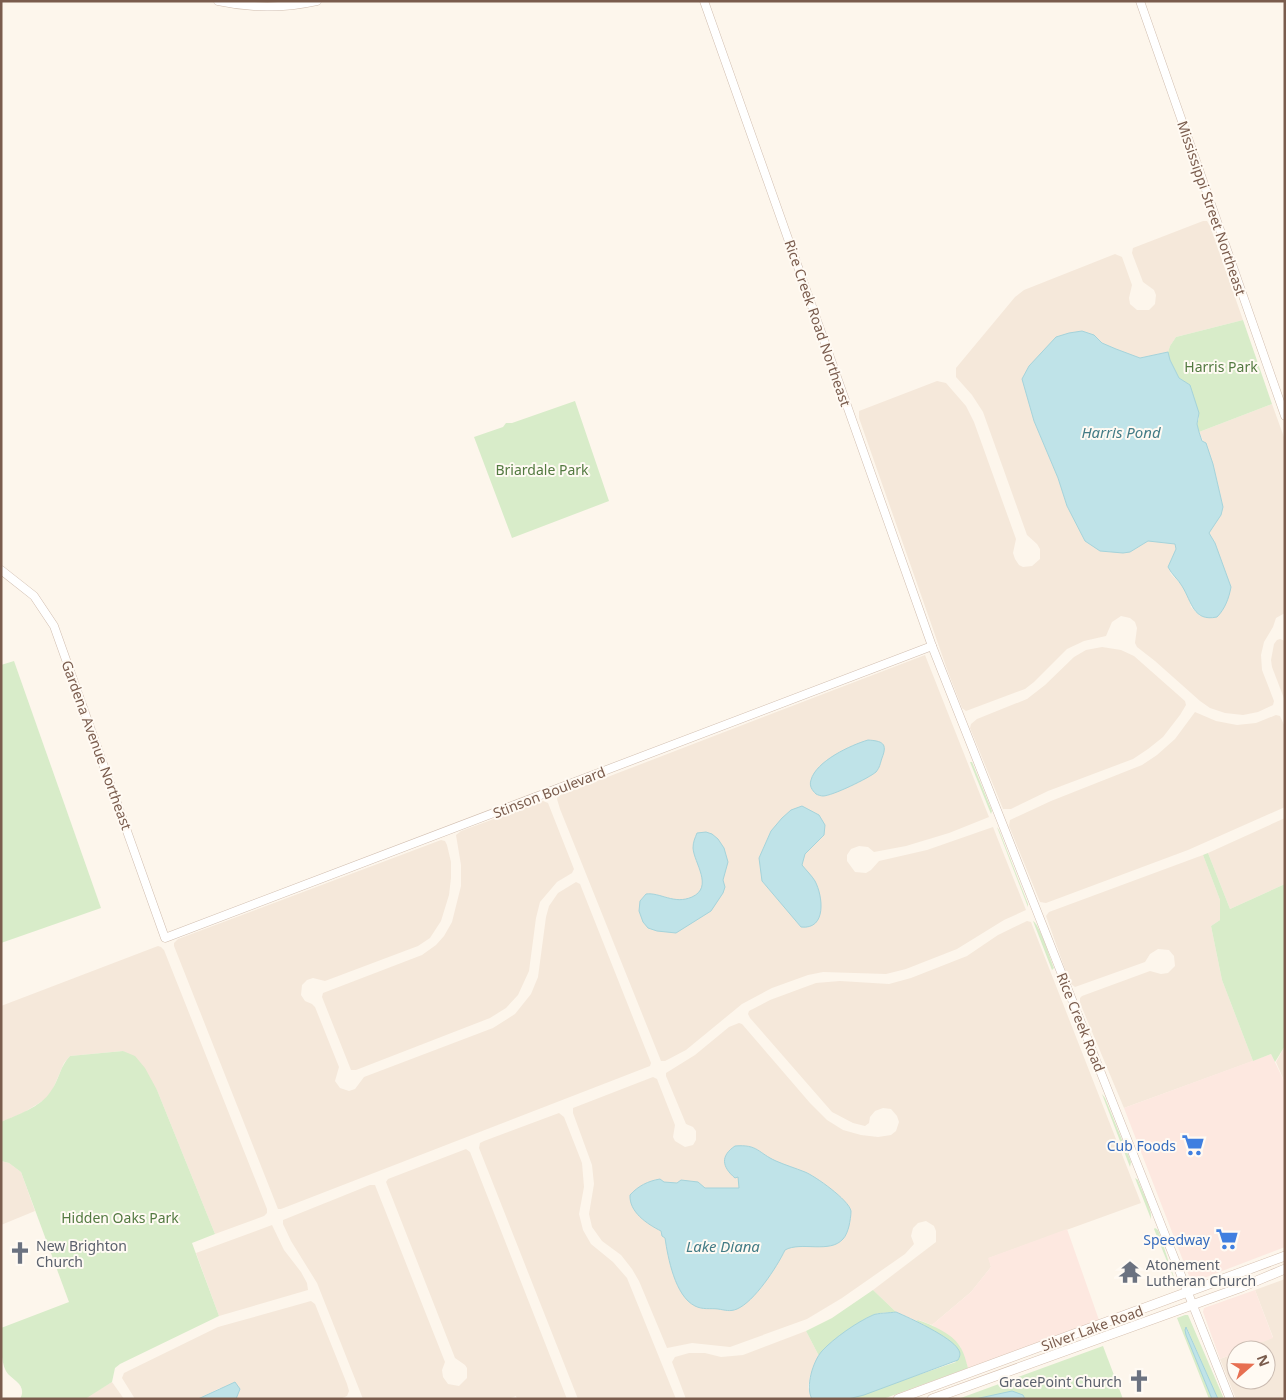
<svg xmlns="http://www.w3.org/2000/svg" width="1286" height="1400" viewBox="0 0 1286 1400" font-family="'Noto Sans',sans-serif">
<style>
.residential{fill:#f5e8da}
.commercial{fill:#fde8e0}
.green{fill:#d8ecc9}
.water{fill:#bfe3e8;stroke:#a5d3da}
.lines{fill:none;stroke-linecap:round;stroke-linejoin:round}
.tertiary-casing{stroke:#d1beb0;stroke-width:9}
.secondary-casing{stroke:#d6c0b0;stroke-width:10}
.tertiary{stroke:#fff;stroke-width:8}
.secondary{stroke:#fff;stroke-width:9}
.labels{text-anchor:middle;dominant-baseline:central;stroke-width:4;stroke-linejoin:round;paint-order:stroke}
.street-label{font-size:14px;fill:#7a5c4d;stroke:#fffaf3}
.park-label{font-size:14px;fill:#537a41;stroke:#fffaf3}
.shop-label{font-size:14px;fill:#366cbe;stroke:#fffaf3;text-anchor:end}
.worship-label{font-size:14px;fill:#5b616d;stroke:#fffaf3;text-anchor:start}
.water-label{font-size:15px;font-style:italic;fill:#437c86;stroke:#fffaf3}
</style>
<rect width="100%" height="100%" fill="#fdf6ec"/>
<g class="residential">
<path d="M 1203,221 L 1207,221 L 1210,226 L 1243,320 L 1176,337 L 1170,346 L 1168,352 L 1140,358 L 1116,349 L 1102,343 L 1094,335 L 1082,331 L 1040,355 L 1029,366 L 1024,385 L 1034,421 L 1058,478 L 1067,506 L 1085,541 L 1100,551 L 1109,552 L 1130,552 L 1148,541 L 1175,544 L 1176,549 L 1168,567 L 1171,574 L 1181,584 L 1188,596 L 1191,607 L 1200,616 L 1217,551 L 1215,543 L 1209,533 L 1221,515 L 1223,507 L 1213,464 L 1199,432 L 1272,404 L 1285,440 L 1285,613 L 1276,618 L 1273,627 L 1264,642 L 1261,655 L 1262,670 L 1274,701 L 1273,705 L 1258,712 L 1243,715 L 1225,713 L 1210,708 L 1200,701 L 1155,661 L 1137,647 L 1135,643 L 1137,628 L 1135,622 L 1130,618 L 1121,616 L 1112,622 L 1106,636 L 1084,641 L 1067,649 L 1034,682 L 1025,689 L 966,711 L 962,708 L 948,672 L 859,418 L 859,411 L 937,381 L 946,383 L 966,406 L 974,422 L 1016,539 L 1013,553 L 1015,559 L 1019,565 L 1023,567 L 1032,566 L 1040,559 L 1040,549 L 1037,544 L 1027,535 L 983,412 L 972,395 L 956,377 L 956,368 L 1015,297 L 1024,290 L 1115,254 L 1122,257 L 1132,285 L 1129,298 L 1130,304 L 1137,310 L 1149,310 L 1155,304 L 1156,295 L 1154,290 L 1143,282 L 1132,253 L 1133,248 Z"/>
<path d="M 1280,639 L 1285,641 L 1285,701 L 1272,667 L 1271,660 L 1274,644 L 1277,640 Z"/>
<path d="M 1102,647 L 1121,650 L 1134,656 L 1185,701 L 1186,705 L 1180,715 L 1163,737 L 1148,749 L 1133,759 L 1048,791 L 1011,809 L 1003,809 L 970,728 L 971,724 L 977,719 L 1027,699 L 1045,685 L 1074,657 L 1086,650 Z"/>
<path d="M 925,655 L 989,817 L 949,833 L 906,846 L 874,852 L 868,847 L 859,846 L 851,849 L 847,855 L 847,861 L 855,872 L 866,873 L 871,870 L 879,861 L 927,850 L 993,827 L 1026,910 L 1004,920 L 957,949 L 906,969 L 886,974 L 823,972 L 808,975 L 772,988 L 742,1004 L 686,1050 L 665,1061 L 661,1061 L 560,809 L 557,799 L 558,796 Z"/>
<path d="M 1195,712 L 1216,721 L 1237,725 L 1256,723 L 1276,715 L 1280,716 L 1285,727 L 1285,807 L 1188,850 L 1046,903 L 1040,902 L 1009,826 L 1010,820 L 1051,801 L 1142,765 L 1157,755 L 1175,739 Z"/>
<path d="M 543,801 L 548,803 L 574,869 L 572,873 L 557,882 L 540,902 L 536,918 L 529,971 L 518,995 L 506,1008 L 490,1018 L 356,1070 L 351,1070 L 322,997 L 323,993 L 422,955 L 436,945 L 444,936 L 452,922 L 461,886 L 461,865 L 456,835 L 461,831 Z"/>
<path d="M 1285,818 L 1285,884 L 1230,909 L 1208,853 Z"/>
<path d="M 441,840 L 445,841 L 447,845 L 451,862 L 451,878 L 449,895 L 441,921 L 430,938 L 418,946 L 325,981 L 313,978 L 307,980 L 302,985 L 301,995 L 305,1001 L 312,1004 L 315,1007 L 339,1067 L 335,1081 L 340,1088 L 349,1091 L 355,1089 L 364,1077 L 493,1028 L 515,1014 L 531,994 L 538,977 L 546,917 L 549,906 L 558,893 L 576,882 L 580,884 L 651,1063 L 650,1066 L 281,1209 L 278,1209 L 174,946 L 174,943 L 178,939 Z"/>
<path d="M 1203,855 L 1220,900 L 1220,920 L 1211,926 L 1222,980 L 1253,1061 L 1124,1108 L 1080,1003 L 1080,998 L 1082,996 L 1150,971 L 1161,974 L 1168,973 L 1175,966 L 1174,956 L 1169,950 L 1158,949 L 1150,954 L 1145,962 L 1075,987 L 1070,983 L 1046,916 L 1049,912 Z"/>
<path d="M 1027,921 L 1031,922 L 1141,1203 L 989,1258 L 991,1267 L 971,1292 L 932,1325 L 919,1320 L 916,1321 L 896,1312 L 873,1290 L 936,1242 L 936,1231 L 934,1226 L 926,1221 L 918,1223 L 913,1228 L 911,1236 L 914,1244 L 905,1254 L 842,1298 L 807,1319 L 730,1347 L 692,1343 L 667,1348 L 639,1281 L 632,1269 L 621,1255 L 602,1241 L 592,1227 L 589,1214 L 594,1184 L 592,1165 L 573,1113 L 573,1108 L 653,1077 L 657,1079 L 675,1125 L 673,1137 L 675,1141 L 685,1147 L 693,1145 L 696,1140 L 696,1131 L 693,1127 L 686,1124 L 666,1076 L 666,1073 L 695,1055 L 729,1027 L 739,1023 L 742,1024 L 810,1103 L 827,1120 L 843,1130 L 861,1135 L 878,1137 L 891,1135 L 896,1131 L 899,1122 L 897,1116 L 891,1109 L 883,1108 L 875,1111 L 870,1117 L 869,1123 L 865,1126 L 853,1123 L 832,1112 L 750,1018 L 748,1014 L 749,1011 L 770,1000 L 816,983 L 840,981 L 889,984 L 911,978 L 967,956 L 998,935 Z"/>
<path d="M 158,946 L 161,947 L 164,950 L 267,1209 L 267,1213 L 264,1216 L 215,1234 L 157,1090 L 123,1051 L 70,1056 L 64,1063 L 52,1091 L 44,1100 L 23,1113 L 1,1122 L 1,1006 Z"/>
<path d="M 1285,1046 L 1285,1083 L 1276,1062 Z"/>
<path d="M 559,1113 L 564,1117 L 582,1163 L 584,1187 L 579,1214 L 583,1230 L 591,1244 L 613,1262 L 627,1278 L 676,1399 L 578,1399 L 479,1148 L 480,1143 L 484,1141 Z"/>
<path d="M 466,1149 L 470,1152 L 567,1399 L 517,1399 L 516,1396 L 508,1399 L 363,1399 L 317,1283 L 291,1241 L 283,1224 L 283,1220 L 370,1185 L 375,1185 L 445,1362 L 442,1370 L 443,1377 L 448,1384 L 459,1386 L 467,1378 L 467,1368 L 465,1365 L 455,1358 L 386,1182 L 388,1179 Z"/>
<path d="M 1,1161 L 9,1163 L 21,1172 L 35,1211 L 1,1225 Z"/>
<path d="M 272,1225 L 284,1250 L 301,1272 L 307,1283 L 308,1290 L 219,1316 L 196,1253 Z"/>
<path d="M 1285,1279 L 1285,1399 L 1236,1399 L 1220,1359 L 1236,1353 L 1236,1380 L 1266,1380 L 1266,1350 L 1242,1350 L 1273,1337 L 1255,1290 Z"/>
<path d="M 311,1301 L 315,1304 L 347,1384 L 349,1391 L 347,1396 L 340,1399 L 236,1399 L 240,1389 L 220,1388 L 198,1399 L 135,1399 L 122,1378 L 124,1373 L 218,1327 Z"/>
<path d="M 806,1331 L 819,1356 L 810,1376 L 808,1387 L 812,1399 L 686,1399 L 672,1362 L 675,1357 L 689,1353 L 705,1353 L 721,1357 L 743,1355 Z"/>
<path d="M 112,1382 L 124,1399 L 85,1399 L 85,1398 Z"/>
</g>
<g class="commercial">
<path d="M 1271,1054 L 1285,1083 L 1285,1247 L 1196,1281 L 1193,1279 L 1191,1281 L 1124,1108 Z"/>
<path d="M 1067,1229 L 1099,1320 L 968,1368 L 960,1346 L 955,1341 L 932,1325 L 971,1292 L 991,1267 L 988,1258 Z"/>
<path d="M 1255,1290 L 1273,1338 L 1242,1350 L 1236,1350 L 1236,1353 L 1220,1359 L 1203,1312 L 1204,1308 Z"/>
</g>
<g class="green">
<path d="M 1243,320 L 1272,404 L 1199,432 L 1197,424 L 1199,418 L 1190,385 L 1179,378 L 1170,360 L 1168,352 L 1170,346 L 1176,337 Z"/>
<path d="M 575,401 L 609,501 L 512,538 L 474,437 L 503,427 L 506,423 L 512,423 Z"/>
<path d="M 14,661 L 101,908 L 1,943 L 1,665 Z"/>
<path d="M 970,762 L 972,762 L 992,811 L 991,814 Z"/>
<path d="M 997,827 L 999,830 L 1028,904 L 1028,907 Z"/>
<path d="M 1208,853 L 1230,909 L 1285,884 L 1285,1046 L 1275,1062 L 1271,1054 L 1253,1061 L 1222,980 L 1211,926 L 1220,920 L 1220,900 L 1203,855 Z"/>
<path d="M 1033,921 C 1040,925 1050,958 1054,968 L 1052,970 Z"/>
<path d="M 123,1051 L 135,1056 L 145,1068 L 157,1090 L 215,1234 L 192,1243 L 219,1316 L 120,1364 L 115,1368 L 112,1382 L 85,1399 L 20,1399 C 27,1386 15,1381 8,1374 C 0,1365 1,1340 1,1328 L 69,1302 L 21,1172 L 9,1163 L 1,1161 L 1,1122 C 18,1114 40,1108 51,1091 C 59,1080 60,1066 70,1056 Z"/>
<path d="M 1102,1094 L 1105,1098 L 1131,1162 L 1130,1167 Z"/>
<path d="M 1135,1178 L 1138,1180 C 1141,1189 1153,1210 1151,1219 Z"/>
<path d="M 1155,1228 L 1158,1230 L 1177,1286 L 1154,1229 Z"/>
<path d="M 873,1290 L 896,1312 C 889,1313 878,1312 873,1315 C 857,1322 828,1342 819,1356 L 806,1331 L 832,1318 Z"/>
<path d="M 1185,1315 L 1188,1315 L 1224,1399 L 1218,1399 L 1187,1328 L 1186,1335 L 1212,1399 L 1209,1399 L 1177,1318 Z"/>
<path d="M 918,1320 C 932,1325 951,1333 959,1345 C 964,1352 966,1361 968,1368 L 883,1399 L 848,1399 L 956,1362 L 924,1325 L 916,1321 Z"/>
<path d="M 1103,1346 L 1123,1399 L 958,1399 Z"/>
</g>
<g class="water">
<path d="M 1082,331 L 1094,335 L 1102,343 L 1116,349 L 1140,358 L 1168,352 L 1170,360 L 1179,378 L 1190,385 L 1199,413 L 1197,424 L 1199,432 L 1202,441 L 1206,443 L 1213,464 L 1223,507 L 1221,515 L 1209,533 L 1215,543 L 1231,587 C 1229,598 1225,609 1217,617 C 1193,622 1192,602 1182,586 C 1178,579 1172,575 1168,567 L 1176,549 L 1175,544 L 1148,541 L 1130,552 L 1123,553 L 1100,551 L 1085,541 L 1067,506 L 1058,478 L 1034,421 L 1022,379 L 1029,366 L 1056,337 L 1069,333 Z"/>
<path d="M 868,740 C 882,741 888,743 882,758 C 880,764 880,767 876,772 C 869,778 832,796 823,796 C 821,796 818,795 816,794 C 812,790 809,786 811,780 C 816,761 851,745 868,740 Z"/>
<path d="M 802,806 L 819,815 L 825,825 L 824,835 L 805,854 L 802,865 C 806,870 812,876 815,881 C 823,896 827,930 801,927 L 762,881 L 759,858 L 771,831 L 782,818 L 791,810 Z"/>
<path d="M 706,832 L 712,834 L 718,839 L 724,848 L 728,862 L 723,880 L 725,887 L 723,893 L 711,911 L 676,933 L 657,931 L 648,928 L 643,922 L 639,911 L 640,901 L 646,894 C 660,892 674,905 692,897 C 714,887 694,863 693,848 C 693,842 695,838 697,833 Z"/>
<path d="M 735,1146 C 758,1144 758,1153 776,1161 C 785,1165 795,1168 805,1172 C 815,1176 849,1200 851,1211 C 851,1216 850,1221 849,1226 C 848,1230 846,1236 843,1239 C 830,1254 801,1241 785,1250 C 777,1267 754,1302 737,1309 C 730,1312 725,1310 718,1309 C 710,1308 703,1310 695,1306 C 675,1296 668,1258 665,1238 L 662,1236 L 661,1231 C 647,1224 629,1212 630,1195 C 638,1186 648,1181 660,1179 L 664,1182 L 677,1183 L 681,1180 L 698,1182 L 705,1188 L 739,1188 L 738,1177 L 735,1178 C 722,1167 720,1156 735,1146 Z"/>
<path d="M 896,1312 C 910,1318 951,1337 958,1349 C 961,1353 960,1356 958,1360 L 864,1395 L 848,1399 L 812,1399 C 805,1387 813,1361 822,1351 C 834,1338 857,1322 873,1315 C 877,1313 890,1313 896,1312 Z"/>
<path d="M 1186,1327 L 1218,1399 L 1212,1399 L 1186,1335 L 1185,1330 Z"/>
<path d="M 235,1382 L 240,1389 L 236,1399 L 198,1399 Z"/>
<path d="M 1012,1391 L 1023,1395 L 1025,1399 L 975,1399 Z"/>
</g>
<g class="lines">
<defs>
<g id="tertiary">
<path d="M 218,1 C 250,8 285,8 317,1"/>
<path d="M 704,1 L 932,646 L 1230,1399"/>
<path d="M 1140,1 L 1285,416"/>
<path d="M 1,570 L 34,596 L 54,626 L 165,938 L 932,646"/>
</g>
<g id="secondary">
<path d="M 898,1399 L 1285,1256"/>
<path d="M 932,1399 L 1242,1287 L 1285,1269"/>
</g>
</defs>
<use href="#tertiary" class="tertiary-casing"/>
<use href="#secondary" class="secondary-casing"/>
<use href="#tertiary" class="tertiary"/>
<use href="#secondary" class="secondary"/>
</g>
<defs>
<symbol id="supermarket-bare" viewBox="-9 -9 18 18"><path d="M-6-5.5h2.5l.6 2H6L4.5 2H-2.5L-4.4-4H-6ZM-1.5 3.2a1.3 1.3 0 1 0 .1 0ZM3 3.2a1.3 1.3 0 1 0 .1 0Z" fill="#3f7fe0" stroke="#fffaf3" stroke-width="2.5" paint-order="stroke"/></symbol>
<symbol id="church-bare" viewBox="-9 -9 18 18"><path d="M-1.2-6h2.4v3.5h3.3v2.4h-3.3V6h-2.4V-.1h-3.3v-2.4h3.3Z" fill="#6b7280" stroke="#fffaf3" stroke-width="2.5" paint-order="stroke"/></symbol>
<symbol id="temple-bare" viewBox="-9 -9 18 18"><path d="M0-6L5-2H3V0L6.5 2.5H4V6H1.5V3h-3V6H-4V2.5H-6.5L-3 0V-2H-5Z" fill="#6b7280" stroke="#fffaf3" stroke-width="2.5" paint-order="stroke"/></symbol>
</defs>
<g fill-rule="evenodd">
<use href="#supermarket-bare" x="1177" y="1129" width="32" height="32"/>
<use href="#supermarket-bare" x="1211" y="1223" width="32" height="32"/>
<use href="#church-bare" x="4" y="1237" width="32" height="32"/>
<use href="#temple-bare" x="1114" y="1256" width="32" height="32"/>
<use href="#church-bare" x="1123" y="1365" width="32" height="32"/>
</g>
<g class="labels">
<g class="street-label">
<text transform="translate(1212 208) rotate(71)">Mississippi Street Northeast</text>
<text transform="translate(818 323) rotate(71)">Rice Creek Road Northeast</text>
<text transform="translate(97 745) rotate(70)">Gardena Avenue Northeast</text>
<text transform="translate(549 792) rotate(-21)">Stinson Boulevard</text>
<text transform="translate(1081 1022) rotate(68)">Rice Creek Road</text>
<text transform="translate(1092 1328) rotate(-20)">Silver Lake Road</text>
</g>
<g class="park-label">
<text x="1221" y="366">Harris Park</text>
<text x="542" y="469">Briardale Park</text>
<text x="120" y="1217">Hidden Oaks Park</text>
</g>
<g class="shop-label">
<text x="1176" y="1145">Cub Foods</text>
<text x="1210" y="1239">Speedway</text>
</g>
<g class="worship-label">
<text x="36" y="1245">New Brighton<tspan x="36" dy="16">Church</tspan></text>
<text x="1146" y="1264">Atonement<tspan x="1146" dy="16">Lutheran Church</tspan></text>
<text x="1122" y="1381" text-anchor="end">GracePoint Church</text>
</g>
<g class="water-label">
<text x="1121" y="432">Harris Pond</text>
<text x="723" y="1246">Lake Diana</text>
</g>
</g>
<rect width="1286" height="1400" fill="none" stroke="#7a5c4d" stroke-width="5"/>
<g transform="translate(1251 1365) rotate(70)"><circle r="24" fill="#fffaf3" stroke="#cabbb1"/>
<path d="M0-4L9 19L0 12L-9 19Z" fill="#e76f51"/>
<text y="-8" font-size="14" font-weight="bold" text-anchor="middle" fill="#7a5c4d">N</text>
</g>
</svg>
